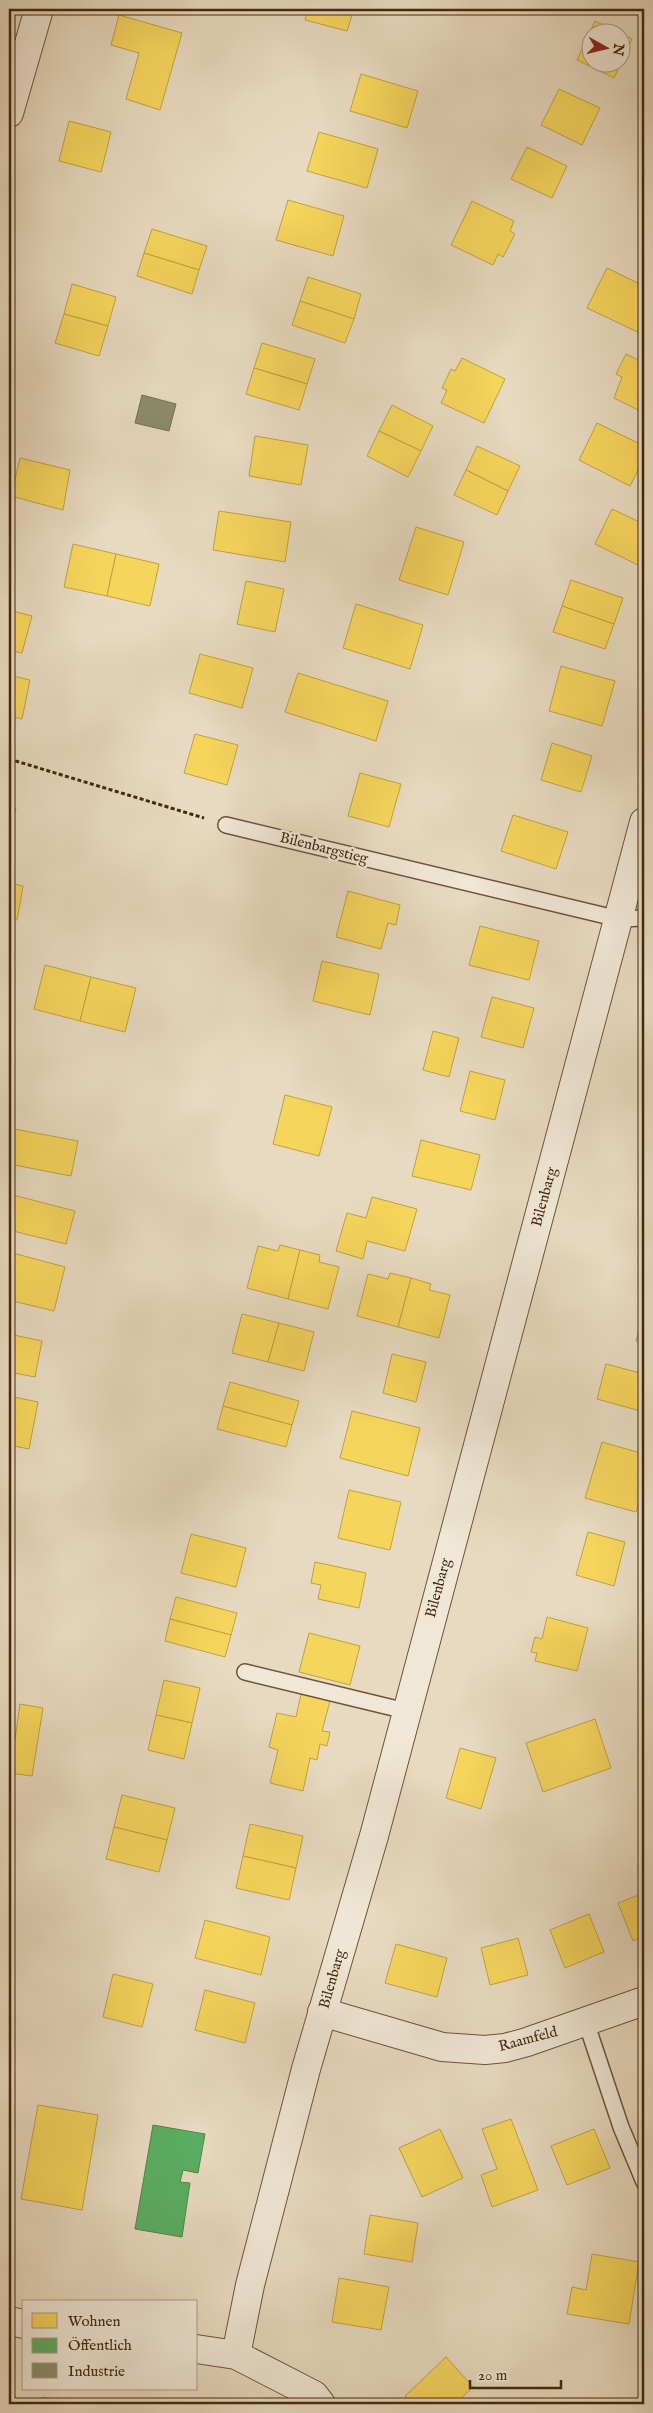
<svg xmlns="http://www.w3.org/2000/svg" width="653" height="2413" viewBox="0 0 653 2413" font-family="'IM FELL English',serif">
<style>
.homes{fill:#f6d55c;stroke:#c0a144}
.public{fill:#5aae61;stroke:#538648}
.industry{fill:#8c8c6e;stroke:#766e51}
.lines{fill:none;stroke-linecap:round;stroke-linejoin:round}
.service-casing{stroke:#6c543a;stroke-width:18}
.minor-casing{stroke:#6c543a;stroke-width:30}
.path{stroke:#43280d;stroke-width:3;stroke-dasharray:4 2.5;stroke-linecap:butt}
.service{stroke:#f0e7d6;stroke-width:15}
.minor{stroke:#f0e7d6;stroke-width:28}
.labels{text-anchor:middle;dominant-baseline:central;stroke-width:5;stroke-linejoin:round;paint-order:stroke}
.street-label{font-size:15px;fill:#43280d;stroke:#f0e7d6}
</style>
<rect width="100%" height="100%" fill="#e8dac0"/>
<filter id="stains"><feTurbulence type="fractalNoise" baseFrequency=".004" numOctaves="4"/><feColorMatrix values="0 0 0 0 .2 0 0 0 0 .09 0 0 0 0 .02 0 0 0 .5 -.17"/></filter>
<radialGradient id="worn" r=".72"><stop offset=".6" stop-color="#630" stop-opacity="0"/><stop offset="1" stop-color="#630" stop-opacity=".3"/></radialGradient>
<g class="homes">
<path d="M 308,9 L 354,9 L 347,31 L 305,20 Z"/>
<path d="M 119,15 L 182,33 L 160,110 L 126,99 L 139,53 L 111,45 Z"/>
<path d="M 595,21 L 619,32 L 590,32 L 590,62 L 620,62 L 620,33 L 632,39 L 614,78 L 577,60 Z"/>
<path d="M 361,74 L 418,91 L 407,128 L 350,111 Z"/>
<path d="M 559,89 L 600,108 L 582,145 L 541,125 Z"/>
<path d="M 69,121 L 111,132 L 101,172 L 59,161 Z"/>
<path d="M 319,132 L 378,149 L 367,188 L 307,171 Z"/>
<path d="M 527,147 L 567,166 L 552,198 L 511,179 Z"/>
<path d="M 288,200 L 344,216 L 333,256 L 276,240 Z"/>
<path d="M 472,201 L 514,221 L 510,231 L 515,234 L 503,257 L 498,254 L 493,265 L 451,245 Z"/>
<path d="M 152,229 L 207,246 L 199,270 L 144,253 Z"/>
<path d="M 144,253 L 199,270 L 192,294 L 137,276 Z"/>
<path d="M 607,268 L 644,286 L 644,335 L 587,308 Z"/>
<path d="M 308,277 L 361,294 L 354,319 L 300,301 Z"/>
<path d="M 72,284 L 116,297 L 108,326 L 64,314 Z"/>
<path d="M 300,301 L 354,319 L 345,343 L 292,325 Z"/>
<path d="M 64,314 L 108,326 L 99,356 L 55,343 Z"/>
<path d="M 262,343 L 315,359 L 307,384 L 254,368 Z"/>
<path d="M 626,354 L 644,363 L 644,413 L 614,398 L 622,377 L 616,374 Z"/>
<path d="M 462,358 L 505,379 L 484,423 L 441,403 L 447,390 L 442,388 L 451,369 L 455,371 Z"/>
<path d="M 254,368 L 307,384 L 299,410 L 246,394 Z"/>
<path d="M 392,405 L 433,426 L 421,451 L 379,431 Z"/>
<path d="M 597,423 L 644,446 L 644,458 L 630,486 L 579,460 Z"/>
<path d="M 379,431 L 421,451 L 408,477 L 367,456 Z"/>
<path d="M 255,436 L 308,445 L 301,485 L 249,476 Z"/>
<path d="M 477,446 L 520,466 L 508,491 L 466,470 Z"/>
<path d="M 20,458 L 70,470 L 63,510 L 11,496 Z"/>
<path d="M 466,470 L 508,491 L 497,515 L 454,495 Z"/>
<path d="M 612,509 L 644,524 L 644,568 L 595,544 Z"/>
<path d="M 219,511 L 291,522 L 285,562 L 213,550 Z"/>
<path d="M 416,527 L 464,542 L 448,595 L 399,580 Z"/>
<path d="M 9,528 L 14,529 L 9,556 Z"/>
<path d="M 73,544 L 116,554 L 107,596 L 64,587 Z"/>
<path d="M 116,554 L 159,564 L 150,606 L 107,596 Z"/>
<path d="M 571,580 L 623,598 L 614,624 L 562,606 Z"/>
<path d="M 246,581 L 284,589 L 275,632 L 237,624 Z"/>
<path d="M 356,604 L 423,625 L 410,669 L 343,648 Z"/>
<path d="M 562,606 L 614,624 L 605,649 L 553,632 Z"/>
<path d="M 9,610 L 32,616 L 22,653 L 9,650 Z"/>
<path d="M 200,654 L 253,668 L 242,708 L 189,693 Z"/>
<path d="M 561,666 L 615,681 L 602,726 L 549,711 Z"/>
<path d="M 298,673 L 388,701 L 376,741 L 285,712 Z"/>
<path d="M 9,675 L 30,680 L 22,719 L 9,716 Z"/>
<path d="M 195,734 L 238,745 L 227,785 L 184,773 Z"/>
<path d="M 552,743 L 592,756 L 581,792 L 541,780 Z"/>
<path d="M 360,773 L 401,784 L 389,827 L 348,816 Z"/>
<path d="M 9,806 L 16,808 L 10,830 L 9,830 Z"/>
<path d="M 513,815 L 568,832 L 556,869 L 501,851 Z"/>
<path d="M 9,883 L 23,886 L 17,920 L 9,919 Z"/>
<path d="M 348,891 L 400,905 L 396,925 L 388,923 L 381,949 L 336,937 Z"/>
<path d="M 480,926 L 539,941 L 529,980 L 469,965 Z"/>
<path d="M 322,961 L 379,974 L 370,1015 L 313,1001 Z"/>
<path d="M 45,965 L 91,977 L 80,1021 L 34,1009 Z"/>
<path d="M 91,977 L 136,988 L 125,1032 L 80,1021 Z"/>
<path d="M 492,997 L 534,1008 L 523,1048 L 481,1037 Z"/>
<path d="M 433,1031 L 459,1038 L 449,1077 L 423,1070 Z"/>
<path d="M 470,1071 L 505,1080 L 495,1120 L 460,1111 Z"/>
<path d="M 285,1095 L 332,1107 L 319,1156 L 273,1144 Z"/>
<path d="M 9,1128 L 78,1141 L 71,1176 L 9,1164 Z"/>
<path d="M 421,1140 L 480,1155 L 471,1190 L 412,1176 Z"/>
<path d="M 13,1195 L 75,1211 L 66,1244 L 9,1230 L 9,1210 Z"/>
<path d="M 372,1197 L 417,1209 L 405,1251 L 367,1241 L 363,1259 L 336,1251 L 347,1213 L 366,1218 Z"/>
<path d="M 280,1245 L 300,1250 L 288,1299 L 247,1288 L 258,1246 L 278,1251 Z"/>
<path d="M 300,1250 L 320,1255 L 319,1262 L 339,1267 L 328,1309 L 288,1299 Z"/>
<path d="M 9,1252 L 65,1267 L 54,1311 L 9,1300 Z"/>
<path d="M 390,1273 L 411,1278 L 398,1327 L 357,1316 L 368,1274 L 388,1279 Z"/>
<path d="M 411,1278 L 431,1284 L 429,1290 L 450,1295 L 439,1338 L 398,1327 Z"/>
<path d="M 644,1311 L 644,1343 L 636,1341 Z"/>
<path d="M 242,1314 L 279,1323 L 268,1362 L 232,1353 Z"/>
<path d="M 279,1323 L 314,1332 L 304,1371 L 268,1362 Z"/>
<path d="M 9,1334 L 42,1341 L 35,1377 L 9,1372 Z"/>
<path d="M 392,1354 L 426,1362 L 416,1402 L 383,1393 Z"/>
<path d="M 606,1364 L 644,1374 L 644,1412 L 597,1399 Z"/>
<path d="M 230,1382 L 299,1401 L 292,1425 L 223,1406 Z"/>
<path d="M 9,1396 L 38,1402 L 29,1449 L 9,1445 Z"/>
<path d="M 223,1406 L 292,1425 L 286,1447 L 217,1429 Z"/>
<path d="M 352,1411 L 420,1428 L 408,1476 L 340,1458 Z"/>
<path d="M 602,1442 L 644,1454 L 644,1484 L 636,1512 L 585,1498 Z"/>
<path d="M 349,1490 L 401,1502 L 390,1550 L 338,1538 Z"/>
<path d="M 588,1532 L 625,1542 L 614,1586 L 576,1575 Z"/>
<path d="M 191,1534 L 246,1548 L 236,1587 L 181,1573 Z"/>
<path d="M 315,1562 L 366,1573 L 359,1608 L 318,1599 L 321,1585 L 311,1583 Z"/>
<path d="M 176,1597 L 237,1613 L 231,1635 L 170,1619 Z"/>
<path d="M 547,1617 L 588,1628 L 577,1671 L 535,1661 L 537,1653 L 531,1652 L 535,1637 L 542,1639 Z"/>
<path d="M 170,1619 L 231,1635 L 225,1657 L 165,1641 Z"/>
<path d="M 309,1633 L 360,1646 L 350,1685 L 299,1672 Z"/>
<path d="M 164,1680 L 200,1688 L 192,1723 L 156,1715 Z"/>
<path d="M 301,1694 L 330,1701 L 322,1731 L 330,1732 L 327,1746 L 320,1744 L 317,1760 L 310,1758 L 303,1791 L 270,1783 L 278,1750 L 269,1747 L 277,1713 L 296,1717 Z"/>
<path d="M 20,1704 L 43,1708 L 32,1776 L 10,1773 Z"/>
<path d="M 156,1715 L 192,1723 L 184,1759 L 148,1750 Z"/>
<path d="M 595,1719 L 611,1768 L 543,1792 L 526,1743 Z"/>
<path d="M 460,1748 L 496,1758 L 481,1809 L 446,1798 Z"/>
<path d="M 122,1795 L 175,1808 L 167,1840 L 114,1827 Z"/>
<path d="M 250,1824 L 303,1836 L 296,1868 L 243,1856 Z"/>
<path d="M 114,1827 L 167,1840 L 159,1872 L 106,1859 Z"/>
<path d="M 243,1856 L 296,1868 L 289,1900 L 236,1888 Z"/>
<path d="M 644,1893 L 644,1936 L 633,1941 L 618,1903 Z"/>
<path d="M 589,1914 L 604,1952 L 565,1968 L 550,1930 Z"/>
<path d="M 205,1920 L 270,1937 L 261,1975 L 195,1958 Z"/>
<path d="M 518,1938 L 528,1975 L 490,1985 L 481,1948 Z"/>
<path d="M 396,1944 L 447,1958 L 437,1997 L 385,1983 Z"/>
<path d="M 113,1974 L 153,1984 L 142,2027 L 103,2017 Z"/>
<path d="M 205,1990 L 255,2003 L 245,2043 L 195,2030 Z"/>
<path d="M 38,2105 L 98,2115 L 82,2210 L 21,2199 Z"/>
<path d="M 644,2115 L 644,2131 L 639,2117 Z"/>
<path d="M 511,2119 L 538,2190 L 492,2207 L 481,2175 L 497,2169 L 482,2129 Z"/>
<path d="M 440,2129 L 463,2178 L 422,2197 L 399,2148 Z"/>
<path d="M 594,2129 L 610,2168 L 567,2185 L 551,2146 Z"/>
<path d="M 370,2215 L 418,2223 L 412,2262 L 364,2254 Z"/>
<path d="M 592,2254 L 639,2262 L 629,2324 L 567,2314 L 572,2287 L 586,2290 Z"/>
<path d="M 339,2278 L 389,2287 L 381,2330 L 332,2322 Z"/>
<path d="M 446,2357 L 473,2387 L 455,2404 L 412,2404 L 405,2396 Z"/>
<path d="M 42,2397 L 82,2404 L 41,2404 Z"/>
</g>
<path class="public" d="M 153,2125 L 205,2134 L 198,2173 L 183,2170 L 180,2182 L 190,2183 L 182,2237 L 135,2229 Z"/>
<path class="industry" d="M 142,395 L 176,404 L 169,431 L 135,423 Z"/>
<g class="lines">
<defs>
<g id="service">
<path d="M 226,825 L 619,919 L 644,918"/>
<path d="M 245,1672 L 406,1711"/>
<path d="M 586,2022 L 621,2127 L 644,2182"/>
</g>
<g id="minor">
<path d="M 9,113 L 39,9"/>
<path d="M 322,2012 L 442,2047 L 485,2050 L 505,2048 L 527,2042 L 644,2001"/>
<path d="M 9,2321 L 24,2324"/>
<path d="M 196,2349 L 236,2355 L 314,2395 L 321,2404"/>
<path d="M 236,2355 L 250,2285 L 306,2069 L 374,1836 L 644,822"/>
</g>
</defs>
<use href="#service" class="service-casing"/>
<use href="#minor" class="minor-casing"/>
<path class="path" d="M 9,759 L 204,818"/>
<use href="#service" class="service"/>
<use href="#minor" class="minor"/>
</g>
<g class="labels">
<g class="street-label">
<text transform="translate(324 848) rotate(14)">Bilenbargstieg</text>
<text transform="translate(544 1197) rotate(-75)">Bilenbarg</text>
<text transform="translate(438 1588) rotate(-75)">Bilenbarg</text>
<text transform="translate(332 1979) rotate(-74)">Bilenbarg</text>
<text transform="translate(528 2039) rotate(-15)">Raamfeld</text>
</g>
</g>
<rect width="653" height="2413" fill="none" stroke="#e8dac0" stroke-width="30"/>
<rect x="10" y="10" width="633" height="2393" fill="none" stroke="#43280d" stroke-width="2.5"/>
<rect x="15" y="15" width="623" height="2383" fill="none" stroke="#43280d"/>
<rect x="22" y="2300" width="175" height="90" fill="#f0e7d6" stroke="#ab9b86"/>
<rect x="32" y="2313" width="25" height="15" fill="#f6d55c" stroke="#ab9b86"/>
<text x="68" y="2326" font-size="15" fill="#43280d">Wohnen</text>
<rect x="32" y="2338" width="25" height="15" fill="#5aae61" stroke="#ab9b86"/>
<text x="68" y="2350" font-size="15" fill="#43280d">Öffentlich</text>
<rect x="32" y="2363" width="25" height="15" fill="#8c8c6e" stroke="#ab9b86"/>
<text x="68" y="2376" font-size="15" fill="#43280d">Industrie</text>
<g transform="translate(606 48) rotate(98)"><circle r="24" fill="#f0e7d6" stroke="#ab9b86"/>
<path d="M0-4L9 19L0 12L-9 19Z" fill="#8f2418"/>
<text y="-8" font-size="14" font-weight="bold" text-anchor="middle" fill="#43280d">N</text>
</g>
<path d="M470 2380v8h91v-8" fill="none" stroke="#43280d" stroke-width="2.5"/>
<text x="478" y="2380" font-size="15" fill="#43280d" stroke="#f0e7d6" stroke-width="4" paint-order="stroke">20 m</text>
<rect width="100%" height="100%" filter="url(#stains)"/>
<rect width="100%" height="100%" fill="url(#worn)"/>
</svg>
